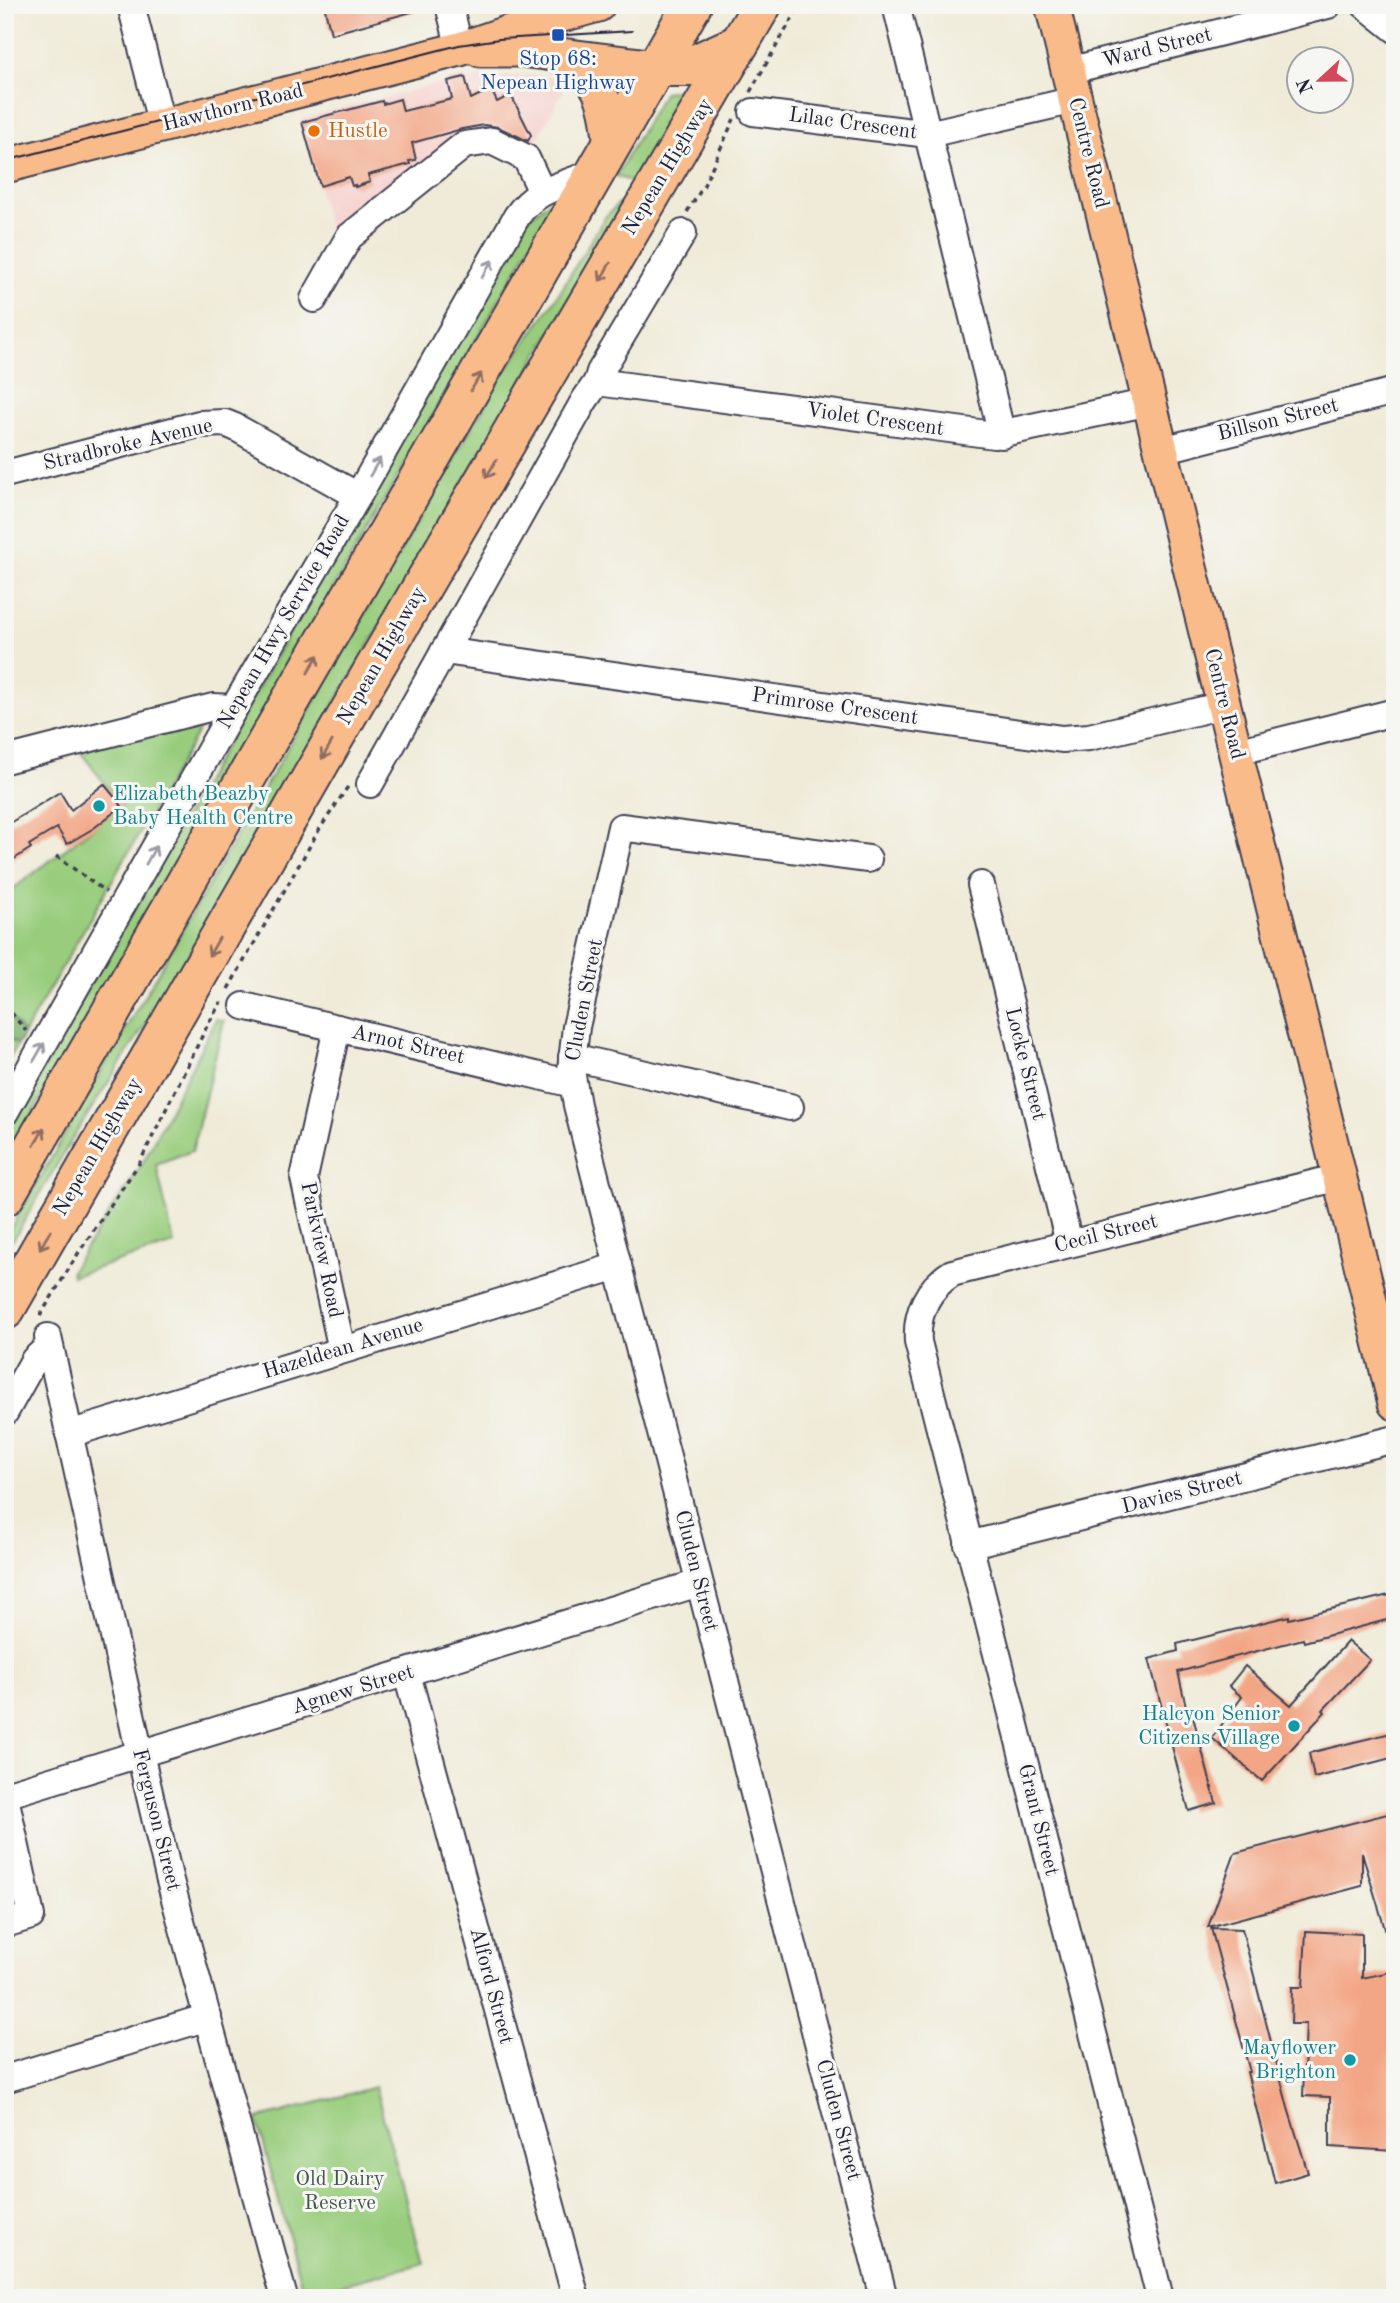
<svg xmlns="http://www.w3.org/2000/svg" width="1400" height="2303" viewBox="0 0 1400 2303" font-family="'Old Standard TT',serif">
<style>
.built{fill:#f7d0cd}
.green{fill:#99cd7d;stroke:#5e785c;stroke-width:2}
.forest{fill:#7ab06c;stroke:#4e6954;stroke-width:2}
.building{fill:#f3a685}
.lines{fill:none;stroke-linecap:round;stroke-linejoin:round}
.minor-casing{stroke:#414053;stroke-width:30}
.major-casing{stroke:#414053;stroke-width:37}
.highway-casing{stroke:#414053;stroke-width:42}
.path{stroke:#414053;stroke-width:3.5;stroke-dasharray:5 5;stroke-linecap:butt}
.minor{stroke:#fff;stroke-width:26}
.major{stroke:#fabb8b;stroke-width:33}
.highway{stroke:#fabb8b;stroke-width:38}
.tram{stroke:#22223b;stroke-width:2}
.oneway{stroke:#9c9ca7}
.oneway2{stroke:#8e6e63}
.transit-dot{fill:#1a4fb4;stroke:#f6f6f2;stroke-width:2.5}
.food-dot{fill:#e8710a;stroke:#f6f6f2;stroke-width:2.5}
.culture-dot{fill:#0f9aa8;stroke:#f6f6f2;stroke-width:2.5}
.labels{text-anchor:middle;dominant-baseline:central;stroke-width:6;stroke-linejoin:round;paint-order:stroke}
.street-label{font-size:21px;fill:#22223b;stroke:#f6f6f2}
.transit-label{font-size:21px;fill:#164399;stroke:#f6f6f2}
.food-label{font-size:21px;fill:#c56008;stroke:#f6f6f2;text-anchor:start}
.culture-label{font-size:21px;fill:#0d838f;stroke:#f6f6f2;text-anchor:end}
.park-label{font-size:21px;fill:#46554f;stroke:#f6f6f2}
</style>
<rect width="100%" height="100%" fill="#f6f6f2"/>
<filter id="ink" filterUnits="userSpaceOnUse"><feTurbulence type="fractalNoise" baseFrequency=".0143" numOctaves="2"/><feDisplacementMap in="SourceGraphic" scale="14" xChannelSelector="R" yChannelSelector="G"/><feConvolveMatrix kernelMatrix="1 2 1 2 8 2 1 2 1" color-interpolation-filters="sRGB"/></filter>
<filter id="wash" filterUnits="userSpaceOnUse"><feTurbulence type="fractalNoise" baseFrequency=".00686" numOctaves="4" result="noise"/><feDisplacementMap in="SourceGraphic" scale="28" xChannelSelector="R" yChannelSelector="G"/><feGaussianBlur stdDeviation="1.57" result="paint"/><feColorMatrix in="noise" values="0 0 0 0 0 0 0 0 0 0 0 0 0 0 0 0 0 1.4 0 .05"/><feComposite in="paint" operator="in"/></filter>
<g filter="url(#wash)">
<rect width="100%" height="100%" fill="#f0ebd8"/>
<path class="built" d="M 506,76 L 548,76 L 566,85 L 525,162 L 466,148 L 338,265 L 300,119 L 452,80 Z"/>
<g class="green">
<path d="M 687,89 L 688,92 L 670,128 L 637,184 L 616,176 L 664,92 Z"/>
<path d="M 561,192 L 5,1161 L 5,1134 L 521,224 Z"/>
<path d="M 619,203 L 623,203 L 625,205 L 174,980 L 72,1139 L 13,1240 L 7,1237 L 15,1221 L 500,379 L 555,300 L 605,217 Z"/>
<path d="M 199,722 L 202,725 L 5,1066 L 5,895 L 122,806 L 79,750 Z"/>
<path d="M 216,1019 L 224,1021 L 192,1151 L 156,1164 L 174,1244 L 72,1276 L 71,1271 L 79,1258 L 141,1166 Z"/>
<path d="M 375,2087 L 423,2263 L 304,2295 L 257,2119 Z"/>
</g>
<path class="forest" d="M 5,1010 L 24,1034 L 18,1044 L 5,1038 Z"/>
<g id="blocks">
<g class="building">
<path d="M 324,5 L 419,5 L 419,10 L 331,34 Z"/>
<path d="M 465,77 L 471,99 L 491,89 L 497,102 L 511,95 L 531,135 L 528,141 L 498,127 L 484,125 L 462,129 L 412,143 L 416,160 L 409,161 L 410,164 L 368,175 L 370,182 L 355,187 L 355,185 L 352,186 L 349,177 L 320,186 L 302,122 L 382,101 L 383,104 L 400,99 L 403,111 L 452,99 L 448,81 Z"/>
<path d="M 104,784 L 122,806 L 94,828 L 67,844 L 57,828 L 29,845 L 31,848 L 5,865 L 5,826 L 60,792 L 71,810 Z"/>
<path d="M 1389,1595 L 1394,1618 L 1304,1642 L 1303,1639 L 1178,1672 L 1188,1715 L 1192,1713 L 1216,1803 L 1189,1811 L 1149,1659 L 1178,1651 L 1177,1644 L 1289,1616 L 1289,1619 Z"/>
<path d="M 1348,1641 L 1370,1660 L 1323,1710 L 1325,1712 L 1262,1781 L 1212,1738 L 1242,1697 L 1229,1686 L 1245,1666 L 1291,1705 Z"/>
<path d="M 1395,1732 L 1395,1757 L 1314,1778 L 1309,1753 Z"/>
<path d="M 1395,1812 L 1395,1949 L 1391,1949 L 1362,1853 L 1362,1886 L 1208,1927 L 1235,1853 Z"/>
<path d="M 1211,1928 L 1242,1929 L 1288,2108 L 1308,2173 L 1275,2183 L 1247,2072 L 1250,2072 Z"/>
<path d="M 1306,1931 L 1362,1934 L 1362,1978 L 1395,1971 L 1395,2151 L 1330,2147 L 1330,2097 L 1303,2096 L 1306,2024 L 1291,2024 L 1292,1987 L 1303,1987 Z"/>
</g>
</g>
</g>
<g filter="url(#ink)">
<use href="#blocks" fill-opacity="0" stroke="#414053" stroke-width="2"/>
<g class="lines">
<defs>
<g id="minor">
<path d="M 131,5 L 162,126"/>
<path d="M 449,5 L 460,49"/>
<path d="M 896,5 L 1002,435"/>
<path d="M 1365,5 L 1395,29"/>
<path d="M 1068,71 L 1328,5"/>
<path d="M 753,112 L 928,134 L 1075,100"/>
<path d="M 314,299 L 349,237 L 464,145 L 492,141 L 526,158 L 542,192"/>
<path d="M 597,382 L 994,435 L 1150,402"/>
<path d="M 1162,450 L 1395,391"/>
<path d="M 5,474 L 199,424 L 225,423 L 235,427 L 358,496"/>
<path d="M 444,651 L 1062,739 L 1089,737 L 1224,705"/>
<path d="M 1236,752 L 1395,712"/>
<path d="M 5,760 L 213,707 L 234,708"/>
<path d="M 370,784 L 584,401 L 597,382 L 600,372 L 683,233"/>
<path d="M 868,859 L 621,827 L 576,1027 L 571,1070 L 577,1105 L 618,1266 L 884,2298"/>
<path d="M 981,885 L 1069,1243"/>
<path d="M 244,1006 L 573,1084"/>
<path d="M 337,1028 L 304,1178 L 342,1350"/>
<path d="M 572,1057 L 790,1107"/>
<path d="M 5,1112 L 234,708 L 358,496 L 517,216 C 538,185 568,186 598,170"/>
<path d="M 48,1337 L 137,1741 L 169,1877 L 284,2298"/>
<path d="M 5,1412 L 34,1360 L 49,1346"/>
<path d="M 69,1434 L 618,1266"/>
<path d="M 968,1545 L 1395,1439"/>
<path d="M 407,1674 L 576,2298"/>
<path d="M 5,1795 L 699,1583"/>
<path d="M 5,1797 L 31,1916 L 5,1924"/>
<path d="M 5,2079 L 208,2017"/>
<path d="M 1160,2298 L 918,1342 C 916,1313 927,1289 952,1273 L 1340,1177"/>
</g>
<g id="major">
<path d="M 1052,5 L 1395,1403"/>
<path d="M 480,50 L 521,50 L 657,67"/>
<path d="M 560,55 C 603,74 607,106 611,148"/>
<path d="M 5,166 L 460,49 L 544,20 L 598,5"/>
</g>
<g id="highway">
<path d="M 657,67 L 688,67 L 739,44"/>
<path d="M 5,1196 L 692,5"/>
<path d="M 5,1310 L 375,667 L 762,5"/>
</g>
</defs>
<use href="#minor" class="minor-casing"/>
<use href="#major" class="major-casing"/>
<use href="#highway" class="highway-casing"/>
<g class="path">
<path d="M 750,92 L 800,5"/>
<path d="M 687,212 L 703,187 L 734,119"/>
<path d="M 56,856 L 106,892"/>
<path d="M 228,989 L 319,830 L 349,785"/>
<path d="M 5,1005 L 26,1031"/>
<path d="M 40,1316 L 79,1252 L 140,1162 L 206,1028 L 221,1002"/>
</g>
<use href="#minor" class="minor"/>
<use href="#major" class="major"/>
<use href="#highway" class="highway"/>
<path class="tram" d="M 5,161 L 459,45 L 499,39 L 632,31"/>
</g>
<defs><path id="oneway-shaft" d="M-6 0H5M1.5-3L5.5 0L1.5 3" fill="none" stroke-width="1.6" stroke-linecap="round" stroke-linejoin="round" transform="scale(1.75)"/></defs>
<g class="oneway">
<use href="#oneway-shaft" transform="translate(487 269) rotate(-60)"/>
<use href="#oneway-shaft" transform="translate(375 467) rotate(-60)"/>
<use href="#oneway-shaft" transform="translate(151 855) rotate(-61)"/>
<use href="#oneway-shaft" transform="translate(39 1052) rotate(-60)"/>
</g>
<g class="oneway2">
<use href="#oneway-shaft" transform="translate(605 272) rotate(120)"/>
<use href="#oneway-shaft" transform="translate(476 382) rotate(-60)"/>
<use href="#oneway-shaft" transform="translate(491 469) rotate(120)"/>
<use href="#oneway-shaft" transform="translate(313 664) rotate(-60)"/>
<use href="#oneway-shaft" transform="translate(327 750) rotate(120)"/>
<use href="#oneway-shaft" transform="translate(214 947) rotate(120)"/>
<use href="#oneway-shaft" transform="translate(39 1137) rotate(-60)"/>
<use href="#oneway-shaft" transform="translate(45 1240) rotate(120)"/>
</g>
</g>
<rect class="transit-dot" x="551" y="28" width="14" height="14" rx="3.5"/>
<circle class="food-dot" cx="314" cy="131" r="7"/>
<g class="culture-dot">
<circle cx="99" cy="806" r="7"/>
<circle cx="1294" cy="1726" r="7"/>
<circle cx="1350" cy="2060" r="7"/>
</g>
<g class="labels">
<g class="street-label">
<text transform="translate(1157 48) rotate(-14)">Ward Street</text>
<text transform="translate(233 108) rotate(-14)">Hawthorn Road</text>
<text transform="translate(853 124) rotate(8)">Lilac Crescent</text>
<text transform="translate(1088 153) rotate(76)">Centre Road</text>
<text transform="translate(668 167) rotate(-59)">Nepean Highway</text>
<text transform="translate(875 420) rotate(8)">Violet Crescent</text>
<text transform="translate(1278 420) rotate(-14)">Billson Street</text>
<text transform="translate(128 445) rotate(-13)">Stradbroke Avenue</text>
<text transform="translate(284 622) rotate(-60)">Nepean Hwy Service Road</text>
<text transform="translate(382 656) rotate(-60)">Nepean Highway</text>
<text transform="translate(1224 704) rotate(76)">Centre Road</text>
<text transform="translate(835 707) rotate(8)">Primrose Crescent</text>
<text transform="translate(585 1000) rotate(-79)">Cluden Street</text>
<text transform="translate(408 1045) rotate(13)">Arnot Street</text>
<text transform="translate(1025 1064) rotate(76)">Locke Street</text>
<text transform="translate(98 1147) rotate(-60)">Nepean Highway</text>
<text transform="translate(1106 1234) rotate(-14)">Cecil Street</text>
<text transform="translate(321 1250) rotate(78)">Parkview Road</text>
<text transform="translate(343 1349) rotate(-17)">Hazeldean Avenue</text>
<text transform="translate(1182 1493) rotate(-14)">Davies Street</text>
<text transform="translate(696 1571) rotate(76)">Cluden Street</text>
<text transform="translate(353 1690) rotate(-17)">Agnew Street</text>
<text transform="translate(156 1820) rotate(76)">Ferguson Street</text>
<text transform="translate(1038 1820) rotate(76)">Grant Street</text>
<text transform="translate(491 1986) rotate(75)">Alford Street</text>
<text transform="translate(838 2120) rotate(75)">Cluden Street</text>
</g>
<g class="transit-label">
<text x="558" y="59">Stop 68:<tspan x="558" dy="24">Nepean Highway</tspan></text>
</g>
<g class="food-label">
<text x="328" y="131">Hustle</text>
</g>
<g class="culture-label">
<text x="113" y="794" text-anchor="start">Elizabeth Beazby<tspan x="113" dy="24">Baby Health Centre</tspan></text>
<text x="1280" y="1714">Halcyon Senior<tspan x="1280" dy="24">Citizens Village</tspan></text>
<text x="1336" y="2048">Mayflower<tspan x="1336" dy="24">Brighton</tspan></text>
</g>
<g class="park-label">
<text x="340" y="2179">Old Dairy<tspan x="340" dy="24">Reserve</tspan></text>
</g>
</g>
<rect width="1400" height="2303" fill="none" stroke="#f6f6f2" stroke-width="28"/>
<g transform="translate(1320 80) rotate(248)"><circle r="33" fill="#f6f6f2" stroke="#a1a1a9" stroke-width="2"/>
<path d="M0-5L12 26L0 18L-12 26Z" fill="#d1495b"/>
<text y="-10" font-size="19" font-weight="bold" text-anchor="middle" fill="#22223b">N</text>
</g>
</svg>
